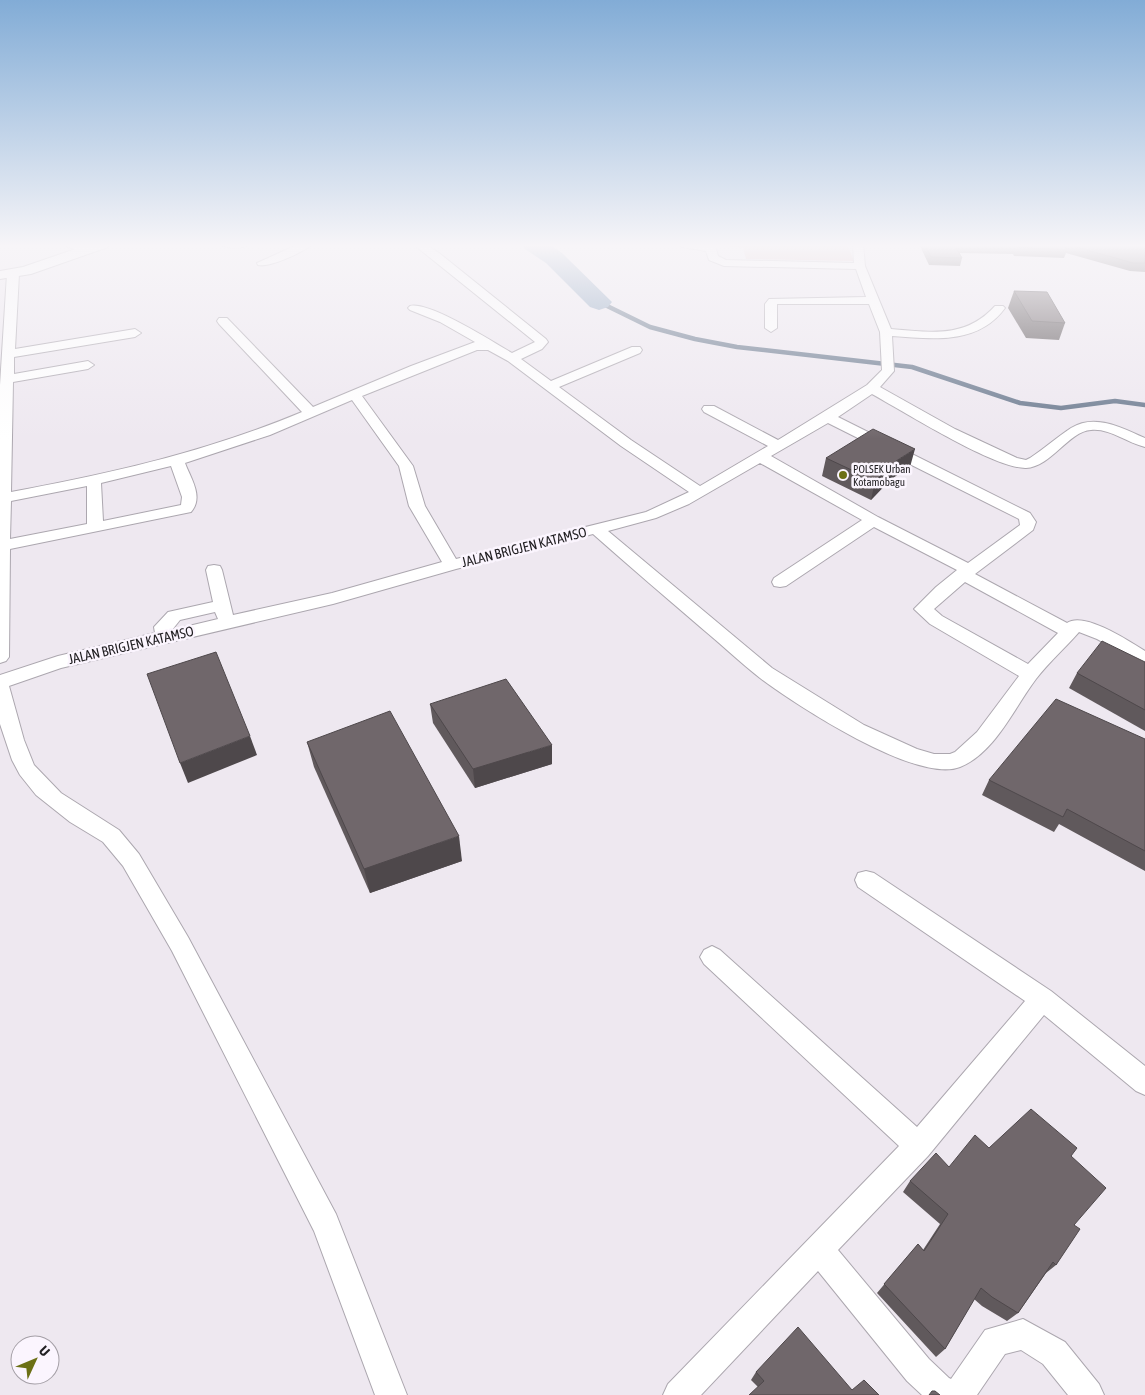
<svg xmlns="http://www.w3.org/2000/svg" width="1145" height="1395" viewBox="0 0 1145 1395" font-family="'Asap Condensed',sans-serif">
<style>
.green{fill:#dab1b1}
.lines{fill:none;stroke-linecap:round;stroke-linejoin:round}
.stream{stroke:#6a798e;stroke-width:4.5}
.river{fill:#89a0bc;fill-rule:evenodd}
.minor-casing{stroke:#aca7af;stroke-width:2}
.tertiary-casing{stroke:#aca7af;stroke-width:2}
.minor{fill:#fff;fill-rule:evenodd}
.tertiary{fill:#fff;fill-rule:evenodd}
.wall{fill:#60595c}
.shaded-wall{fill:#4e484b}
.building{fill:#70676b;stroke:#4e484b}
.poi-dot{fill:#6c7015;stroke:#fbf5fe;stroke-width:2}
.labels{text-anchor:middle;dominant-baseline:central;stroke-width:5;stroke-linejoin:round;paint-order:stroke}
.far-poi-label{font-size:11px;fill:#211f22;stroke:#fbf5fe;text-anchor:start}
.street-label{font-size:14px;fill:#211f22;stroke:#fbf5fe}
</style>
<rect width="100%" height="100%" fill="#eee8f0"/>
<path class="green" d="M 704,244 L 847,244 L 854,261 L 746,259 L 743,248 Z"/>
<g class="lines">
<path class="stream" d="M 599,302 L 650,327 L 695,339 L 737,347 L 912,367 L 1020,403 L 1061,408 L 1115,401 L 1145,405"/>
<path class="river" d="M 521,244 L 549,244 L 562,253 L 612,302 L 608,307 L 599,310 L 590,307 L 546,263 L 525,249 Z"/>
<defs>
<g id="minor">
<path d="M 61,244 L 77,244 L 90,250 L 85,253 Z"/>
<path d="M 220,244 L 250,244 C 243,249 227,249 220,244 Z"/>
<path d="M 299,244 L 312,244 C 304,252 269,268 258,265 L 257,263 Z"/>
<path d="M 413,244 L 425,244 L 439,253 L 546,339 L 548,342 L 542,349 L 521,359 L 551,381 L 632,347 L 640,347 L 642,350 L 640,353 L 559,387 L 631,440 L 700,486 L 768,446 L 704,412 L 702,409 L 704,406 L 714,406 L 778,440 L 867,385 L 882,370 L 880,332 L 869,304 L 777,304 L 777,328 L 771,332 L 765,328 L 765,304 L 769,299 L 866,297 L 856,269 L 724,266 L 709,260 L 706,251 L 682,247 L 677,244 L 715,246 L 718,256 L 726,260 L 854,263 L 853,244 L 863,244 L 865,266 L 891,329 C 931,332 965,339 995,306 L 1003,306 L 1005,308 C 978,345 933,339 892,336 L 894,371 L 880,387 L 955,429 L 1017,458 L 1026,460 L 1030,458 C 1044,449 1057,437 1071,428 C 1095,413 1122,428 1145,438 L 1145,447 C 1127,443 1110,428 1091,430 C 1069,431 1051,467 1026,468 C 995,469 903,411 872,394 L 838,417 L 1030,513 L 1036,522 L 1033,530 L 975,574 L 1067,623 C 1084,611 1129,641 1145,651 L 1145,665 L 1097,639 L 1079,632 C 1065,648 1049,662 1036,679 C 1014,708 995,753 960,767 C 917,784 796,705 760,678 C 741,663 723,646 705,631 C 668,599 630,567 593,534 L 456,569 L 333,604 L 61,668 L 9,686 L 24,740 L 34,765 L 61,793 L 119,830 L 139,854 L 188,937 L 336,1214 L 407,1395 L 375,1395 L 314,1231 L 172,951 L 123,866 L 103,842 L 70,822 L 36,795 L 20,775 L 12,760 L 0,724 L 0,675 L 58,656 L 155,633 L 154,627 L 168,612 L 213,602 L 206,570 L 208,566 L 214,565 L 220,566 L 222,570 L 233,615 L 332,593 L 442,562 L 409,506 L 399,466 L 352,400 L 270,435 L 185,463 C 191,479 204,497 191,512 L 10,549 L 9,657 L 6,661 L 0,663 L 0,385 L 7,274 L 13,271 L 19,274 L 15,349 L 135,329 L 141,333 L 135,337 L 14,357 L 14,374 L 88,361 L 94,365 L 88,369 L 13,382 L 11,492 C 113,473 206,452 302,412 L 219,324 L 217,321 L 219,318 L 227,318 L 313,407 L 411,366 L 475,342 L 440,322 L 410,310 L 408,308 L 410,306 C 429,301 493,342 512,353 L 535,342 ZM 477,350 L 488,350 L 508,361 L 621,446 L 689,492 L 646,512 L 456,559 L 425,506 L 413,466 L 362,396 ZM 828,423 L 1019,519 L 1020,525 L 968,563 L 878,517 L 771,456 ZM 760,463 L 862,520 L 774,578 L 772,582 L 774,586 L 780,587 L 786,586 L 874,527 L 957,570 L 936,587 L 914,609 L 930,624 L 1019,676 L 977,732 L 955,752 L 950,754 L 934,754 L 917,749 L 864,725 L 772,668 L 608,531 L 656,518 L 689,504 ZM 171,466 L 182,497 L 181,505 L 103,521 L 101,483 ZM 87,486 L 87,524 L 10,539 L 11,501 ZM 965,582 L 1058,633 L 1028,664 L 942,616 L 934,609 ZM 215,612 L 218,619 L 172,630 L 180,620 Z"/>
<path d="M 866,871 L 874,873 L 1051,991 L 1145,1066 L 1145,1095 L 1136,1091 L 1044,1015 L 928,1156 L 838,1250 L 929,1359 L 949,1378 L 951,1379 L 985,1330 L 1023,1319 L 1065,1342 L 1099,1384 L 1104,1395 L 1068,1395 L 1043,1364 L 1021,1350 L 1005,1354 L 977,1395 L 922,1395 L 907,1381 L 818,1271 L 701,1395 L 663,1395 L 668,1384 L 899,1146 L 704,964 L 700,957 L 704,950 L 712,946 L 720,950 L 917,1127 L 1025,1001 L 858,887 L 855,880 L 858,873 Z"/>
</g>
<path id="tertiary" d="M 90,244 L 110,244 L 108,247 L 31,274 L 0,279 L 0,271 L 23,267 Z"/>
</defs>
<use href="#minor" class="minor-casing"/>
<use href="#tertiary" class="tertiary-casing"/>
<use href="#minor" class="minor"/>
<use href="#tertiary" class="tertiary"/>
</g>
<g class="wall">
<path d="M 919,244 L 1145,244 L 1145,272 L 1130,271 L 1066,253 L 1064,258 L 1014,256 L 1013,254 L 959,253 L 962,258 L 960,266 L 929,265 Z"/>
<path d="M 1014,291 L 1065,323 L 1059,340 L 1026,338 L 1008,308 Z"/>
<path d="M 826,458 L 910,467 L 891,479 L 871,500 L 822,476 Z"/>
<path d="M 1145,662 L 1145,731 L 1069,688 L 1077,673 Z"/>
<path d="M 430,704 L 552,764 L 475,788 L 433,723 Z"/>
<path d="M 1145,739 L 1145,871 L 1059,824 L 1054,832 L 982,795 L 989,780 Z"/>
<path d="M 307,742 L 462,861 L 370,893 L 314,767 Z"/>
<path d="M 989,1148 L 1071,1156 L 1074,1225 L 1056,1265 L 1046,1273 L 1018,1313 L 1007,1321 L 982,1306 L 974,1299 L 945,1349 L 936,1357 L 877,1293 L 918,1244 L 923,1250 L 940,1224 L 903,1192 L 910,1181 L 949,1167 Z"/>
<path d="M 756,1372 L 852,1390 L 758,1387 L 751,1380 Z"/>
</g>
<g class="shaded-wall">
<path d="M 915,449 L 910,467 L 891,479 L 871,500 L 875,481 L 896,461 Z"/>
<path d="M 250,736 L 257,755 L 188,783 L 180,763 Z"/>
<path d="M 552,745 L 552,764 L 475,788 L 473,769 Z"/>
<path d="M 459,836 L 462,861 L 370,893 L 364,869 Z"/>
</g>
<g class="building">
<path d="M 925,244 L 1063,244 L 1067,250 L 1016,247 L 1015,245 L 954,244 L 962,258 L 931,257 Z"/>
<path d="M 1066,244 L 1145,244 L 1145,263 L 1133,263 Z"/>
<path d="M 1014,291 L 1047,292 L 1065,323 L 1032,321 Z"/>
<path d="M 873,429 L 915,449 L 896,461 L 875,481 L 826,458 Z"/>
<path d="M 1102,641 L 1145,662 L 1145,710 L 1077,673 Z"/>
<path d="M 216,652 L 250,736 L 180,763 L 147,674 Z"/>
<path d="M 506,679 L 552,745 L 473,769 L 430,704 Z"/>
<path d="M 1056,699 L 1145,739 L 1145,851 L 1067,809 L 1063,817 L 989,780 Z"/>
<path d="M 390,711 L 459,836 L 364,869 L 307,742 Z"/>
<path d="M 1031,1109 L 1077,1148 L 1071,1156 L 1106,1188 L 1074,1225 L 1080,1229 L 1056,1265 L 1053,1262 L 1018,1313 L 992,1297 L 981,1288 L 945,1349 L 884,1284 L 918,1244 L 924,1251 L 948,1214 L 910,1181 L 936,1153 L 949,1167 L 975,1135 L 989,1148 Z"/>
<path d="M 798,1327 L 852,1390 L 864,1380 L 879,1395 L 749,1395 L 764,1381 L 756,1372 Z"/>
<path d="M 932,1391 L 935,1391 L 940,1395 L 929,1395 Z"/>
</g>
<linearGradient id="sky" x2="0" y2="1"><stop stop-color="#82acd6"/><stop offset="0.56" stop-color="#f7f5f8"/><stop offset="1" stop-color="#f7f5f8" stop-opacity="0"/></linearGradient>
<rect width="1145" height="439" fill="url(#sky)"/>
<circle class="poi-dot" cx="843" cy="475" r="5"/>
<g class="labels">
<g class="far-poi-label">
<text x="853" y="469">POLSEK Urban<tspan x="853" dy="13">Kotamobagu</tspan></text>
</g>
<g class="street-label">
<text transform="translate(524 547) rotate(-14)">JALAN BRIGJEN KATAMSO</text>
<text transform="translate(131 645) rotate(-13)">JALAN BRIGJEN KATAMSO</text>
</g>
</g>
<g transform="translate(35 1360) rotate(46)"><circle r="24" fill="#fbf5fe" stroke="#a49fa6"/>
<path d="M0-4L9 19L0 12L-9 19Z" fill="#6c7015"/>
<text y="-8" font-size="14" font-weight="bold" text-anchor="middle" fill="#211f22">U</text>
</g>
</svg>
